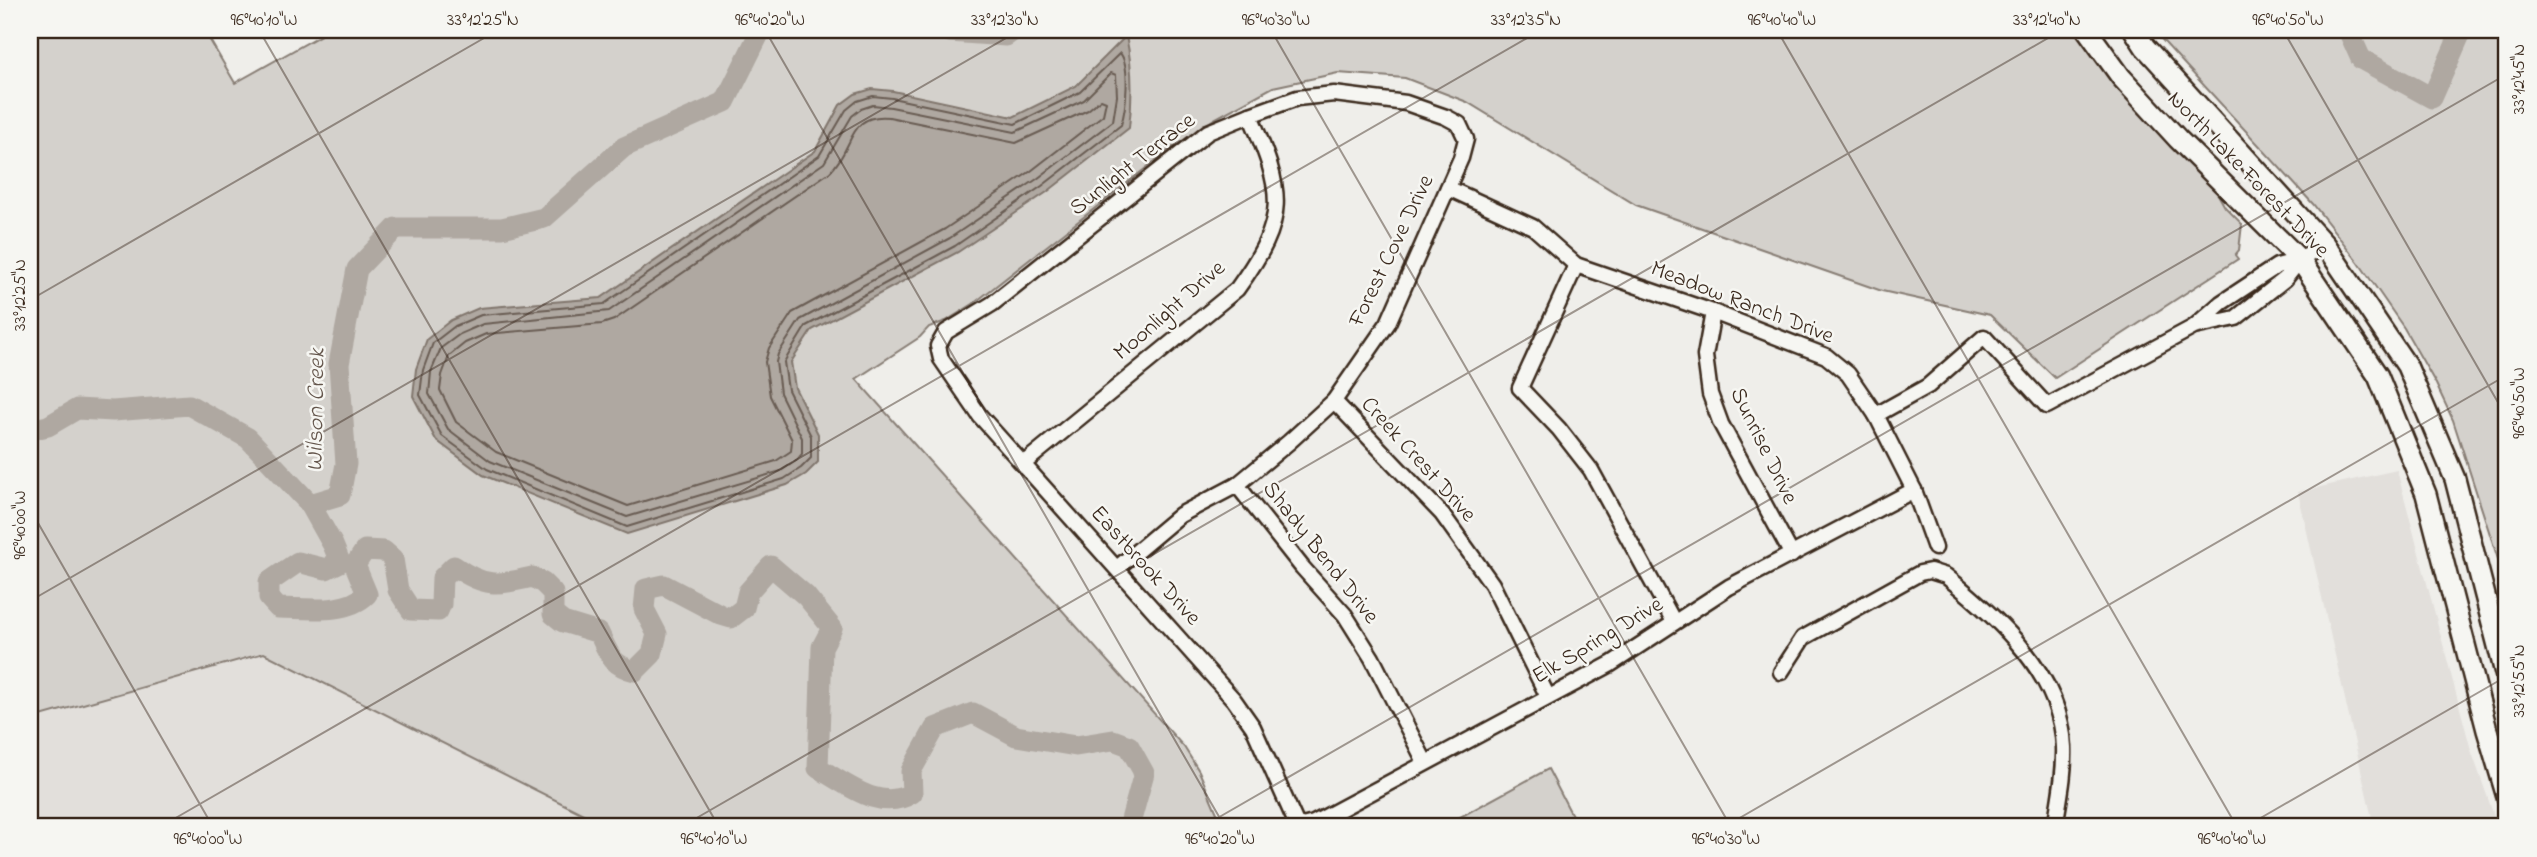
<svg xmlns="http://www.w3.org/2000/svg" width="2537" height="857" viewBox="0 0 2537 857" font-family="'Indie Flower',sans-serif">
<style>
.built{fill:#e2dfdb}
.green{fill:#d4d1cc;stroke:#887e75;stroke-width:2}
.water{fill:#afa8a1;stroke:#81766d;stroke-width:2}
.lines{fill:none;stroke-linecap:round;stroke-linejoin:round}
.shore{stroke:#695c52;stroke-width:2}
.river{stroke:#afa8a1;stroke-width:21}
.street-casing{stroke:#3b2a1e;stroke-width:19}
.secondary-casing{stroke:#3b2a1e;stroke-width:24}
.street{stroke:#f6f6f2;stroke-width:14}
.secondary{stroke:#f6f6f2;stroke-width:19}
.ticks{fill:none;stroke:#3b2a1e;stroke-width:2;stroke-opacity:0.45}
.labels{text-anchor:middle;dominant-baseline:central;stroke-width:5;stroke-linejoin:round;paint-order:stroke}
.street-label{font-size:23px;fill:#3b2a1e;stroke:#f6f6f2}
.water-label{font-size:24px;font-style:italic;fill:#64564c;stroke:#f6f6f2}
.neatline{fill:none;stroke:#3b2a1e;stroke-width:2.5}
.ticks-label{font-size:18px;text-anchor:middle;fill:#3b2a1e}
</style>
<rect width="100%" height="100%" fill="#efeeea"/>
<filter id="ink" filterUnits="userSpaceOnUse"><feTurbulence type="fractalNoise" baseFrequency=".0143" numOctaves="2"/><feDisplacementMap in="SourceGraphic" scale="14" xChannelSelector="R" yChannelSelector="G"/><feConvolveMatrix kernelMatrix="1 2 1 2 8 2 1 2 1" color-interpolation-filters="sRGB"/></filter>
<g filter="url(#ink)">
<g class="built">
<path d="M 2397,470 L 2471,750 L 2498,827 L 2374,827 L 2298,492 Z"/>
<path d="M 264,653 L 609,827 L 30,827 L 30,719 Z"/>
</g>
<g class="green">
<path d="M 30,30 L 204,30 L 235,83 L 330,30 L 2081,30 L 2206,173 L 2225,207 L 2242,224 L 2239,250 L 2235,255 L 2238,259 L 2055,378 L 1990,315 L 1882,291 L 1636,205 L 1467,102 L 1405,78 L 1338,73 L 1273,87 L 1214,119 L 1169,150 L 973,304 L 946,321 L 929,327 L 920,337 L 856,379 L 1184,747 L 1199,771 L 1223,827 L 609,827 L 264,653 L 30,719 Z"/>
<path d="M 2153,30 L 2507,30 L 2507,587 L 2453,420 L 2436,384 L 2404,328 L 2359,263 L 2313,204 Z"/>
<path d="M 1548,769 L 1578,827 L 1442,827 Z"/>
</g>
<path class="water" d="M 1126,36 C 1133,68 1133,96 1129,128 L 1047,192 L 958,252 L 812,330 L 791,362 L 795,388 L 818,434 L 818,462 L 806,474 L 787,485 L 627,534 L 483,475 L 436,440 L 413,396 L 416,369 L 427,339 L 451,320 L 479,308 L 601,298 L 815,151 L 840,105 L 855,94 L 872,89 L 893,91 L 1013,117 L 1076,86 Z"/>
<g class="lines">
<g class="shore">
<path d="M 1120,53 C 1131,66 1126,109 1121,125 L 1042,186 L 955,246 L 806,326 L 784,362 L 788,390 L 811,436 L 811,458 L 801,468 L 784,479 L 627,527 L 487,469 L 442,436 L 420,395 L 423,370 L 433,343 L 455,326 L 481,315 L 604,304 L 819,156 L 846,110 L 857,101 L 873,96 L 892,98 L 1015,124 L 1080,92 Z"/>
<path d="M 1111,73 L 1116,75 L 1117,96 L 1113,121 L 1037,179 L 950,238 L 800,320 L 778,354 L 776,362 L 780,393 L 802,438 L 802,454 L 796,461 L 781,471 L 627,517 L 490,461 L 448,429 L 429,394 L 431,372 L 441,348 L 460,334 L 483,324 L 609,311 L 824,163 L 852,116 L 861,109 L 873,105 L 891,107 L 1015,132 L 1084,100 Z"/>
<path d="M 1101,99 L 1106,101 L 1103,115 L 1031,171 L 945,229 L 792,313 L 769,348 L 765,362 L 770,396 L 792,440 L 791,451 L 776,461 L 628,506 L 496,452 L 456,422 L 440,390 L 442,375 L 449,356 L 465,343 L 486,334 L 602,324 L 614,320 L 830,172 C 855,148 847,113 889,117 L 1016,143 L 1088,110 Z"/>
</g>
<g class="river">
<path d="M 947,30 L 950,32 L 1006,36 L 1014,30"/>
<path d="M 2348,30 L 2361,59 L 2432,98 L 2462,30"/>
<path d="M 30,430 L 48,426 L 77,409 L 113,411 L 189,405 L 248,438 L 310,504 L 340,495 L 346,464 L 339,364 L 357,269 L 396,228 L 502,228 L 544,218 L 624,147 L 725,102 L 761,30"/>
<path d="M 310,504 L 333,545 L 340,562 L 326,569 L 298,562 L 269,582 L 269,598 L 278,608 C 306,608 346,615 367,594 L 355,565 L 365,550 L 384,551 L 393,559 L 398,590 L 411,610 L 438,611 L 441,604 L 442,578 L 454,566 C 485,588 497,585 532,577 L 543,583 L 553,593 L 553,614 L 563,622 L 599,633 C 609,654 611,665 635,671 L 652,654 L 657,634 L 644,609 L 646,589 L 664,585 L 721,615 L 731,618 L 744,608 L 748,592 L 771,566 L 806,596 L 832,628 L 822,647 L 818,768 C 847,784 880,813 912,793 L 911,771 L 935,728 L 973,713 L 1016,736 L 1076,746 L 1113,740 L 1129,746 L 1144,773 L 1129,827"/>
</g>
<defs>
<g id="street">
<path d="M 1448,188 L 1533,227 L 1576,265 L 1713,312 L 1826,356 L 1848,374 L 1876,415 L 1914,490 L 1935,548"/>
<path d="M 1576,265 L 1520,388 L 1559,429 L 1591,470 L 1674,622"/>
<path d="M 1713,312 L 1705,356 L 1710,394 L 1721,424 L 1792,555"/>
<path d="M 2195,326 L 2221,303 L 2277,266 L 2300,260 L 2325,245"/>
<path d="M 1334,401 L 1442,514 L 1492,584 L 1548,697"/>
<path d="M 1876,415 L 1928,386 L 1984,337 L 2047,406 L 2194,327 L 2236,318 L 2285,279 L 2300,260"/>
<path d="M 1023,464 L 1237,289 C 1289,217 1284,194 1250,115"/>
<path d="M 1237,485 L 1302,567 L 1345,615 L 1372,658 L 1425,762"/>
<path d="M 1117,568 L 1180,515 L 1237,485 L 1289,442 L 1334,401 L 1388,323 L 1461,158 L 1466,139 L 1459,124 L 1446,117 L 1406,103 L 1334,94 L 1297,98 L 1250,115 L 1208,132 L 992,304 L 946,332 L 938,346 L 941,359 L 980,416 L 1234,700 L 1253,727 L 1296,823 L 1302,826 L 1314,823 L 1611,664 L 1729,587 L 1914,490"/>
<path d="M 1781,672 L 1803,638 L 1920,573 L 1930,571 L 1946,576 C 1999,619 2061,674 2064,747 C 2065,774 2059,801 2055,827"/>
</g>
<g id="secondary">
<path d="M 2087,30 L 2121,77 L 2178,139 L 2300,260 L 2378,376 L 2426,494 L 2487,730 L 2507,797"/>
<path d="M 2134,30 L 2145,47 L 2325,245 L 2407,366 L 2455,479 L 2507,681"/>
</g>
</defs>
<use href="#street" class="street-casing"/>
<use href="#secondary" class="secondary-casing"/>
<use href="#street" class="street"/>
<use href="#secondary" class="secondary"/>
</g>
</g>
<path class="ticks" d="M 259,30 L 719,827M 765,30 L 1225,827M 1271,30 L 1731,827M 1777,30 L 2237,827M 2283,30 L 2507,418M 30,300 L 498,30M 30,509 L 213,827M 30,601 L 1020,30M 160,827 L 1541,30M 681,827 L 2062,30M 1202,827 L 2507,74M 1724,827 L 2507,375M 2245,827 L 2507,676"/>
<g class="labels">
<g class="street-label">
<text transform="translate(1133 165) rotate(-38)">Sunlight Terrace</text>
<text transform="translate(2248 175) rotate(46)">North Lake Forest Drive</text>
<text transform="translate(1392 251) rotate(-64)">Forest Cove Drive</text>
<text transform="translate(1742 303) rotate(21)">Meadow Ranch Drive</text>
<text transform="translate(1170 311) rotate(-41)">Moonlight Drive</text>
<text transform="translate(1763 446) rotate(64)">Sunrise Drive</text>
<text transform="translate(1418 460) rotate(48)">Creek Crest Drive</text>
<text transform="translate(1320 553) rotate(52)">Shady Bend Drive</text>
<text transform="translate(1145 566) rotate(48)">Eastbrook Drive</text>
<text transform="translate(1598 641) rotate(-31)">Elk Spring Drive</text>
</g>
<g class="water-label">
<text transform="translate(317 410) rotate(-89)">Wilson Creek</text>
</g>
</g>
<rect width="2537" height="857" fill="none" stroke="#f6f6f2" stroke-width="77"/>
<rect x="38" y="38" width="2460" height="780" class="neatline"/>
<g class="ticks-label">
<text x="264" y="25">96°40'10"W</text>
<text x="483" y="25">33°12'25"N</text>
<text x="770" y="25">96°40'20"W</text>
<text x="1005" y="25">33°12'30"N</text>
<text x="1276" y="25">96°40'30"W</text>
<text x="1526" y="25">33°12'35"N</text>
<text x="1782" y="25">96°40'40"W</text>
<text x="2047" y="25">33°12'40"N</text>
<text x="2288" y="25">96°40'50"W</text>
<text transform="translate(2518 79) rotate(-90)" y="6">33°12'45"N</text>
<text transform="translate(19 295) rotate(-90)" y="6">33°12'25"N</text>
<text transform="translate(2518 403) rotate(-90)" y="6">96°40'50"W</text>
<text transform="translate(19 525) rotate(-90)" y="6">96°40'00"W</text>
<text transform="translate(2518 681) rotate(-90)" y="6">33°12'55"N</text>
<text x="208" y="844">96°40'00"W</text>
<text x="714" y="844">96°40'10"W</text>
<text x="1220" y="844">96°40'20"W</text>
<text x="1726" y="844">96°40'30"W</text>
<text x="2232" y="844">96°40'40"W</text>
</g>
</svg>
